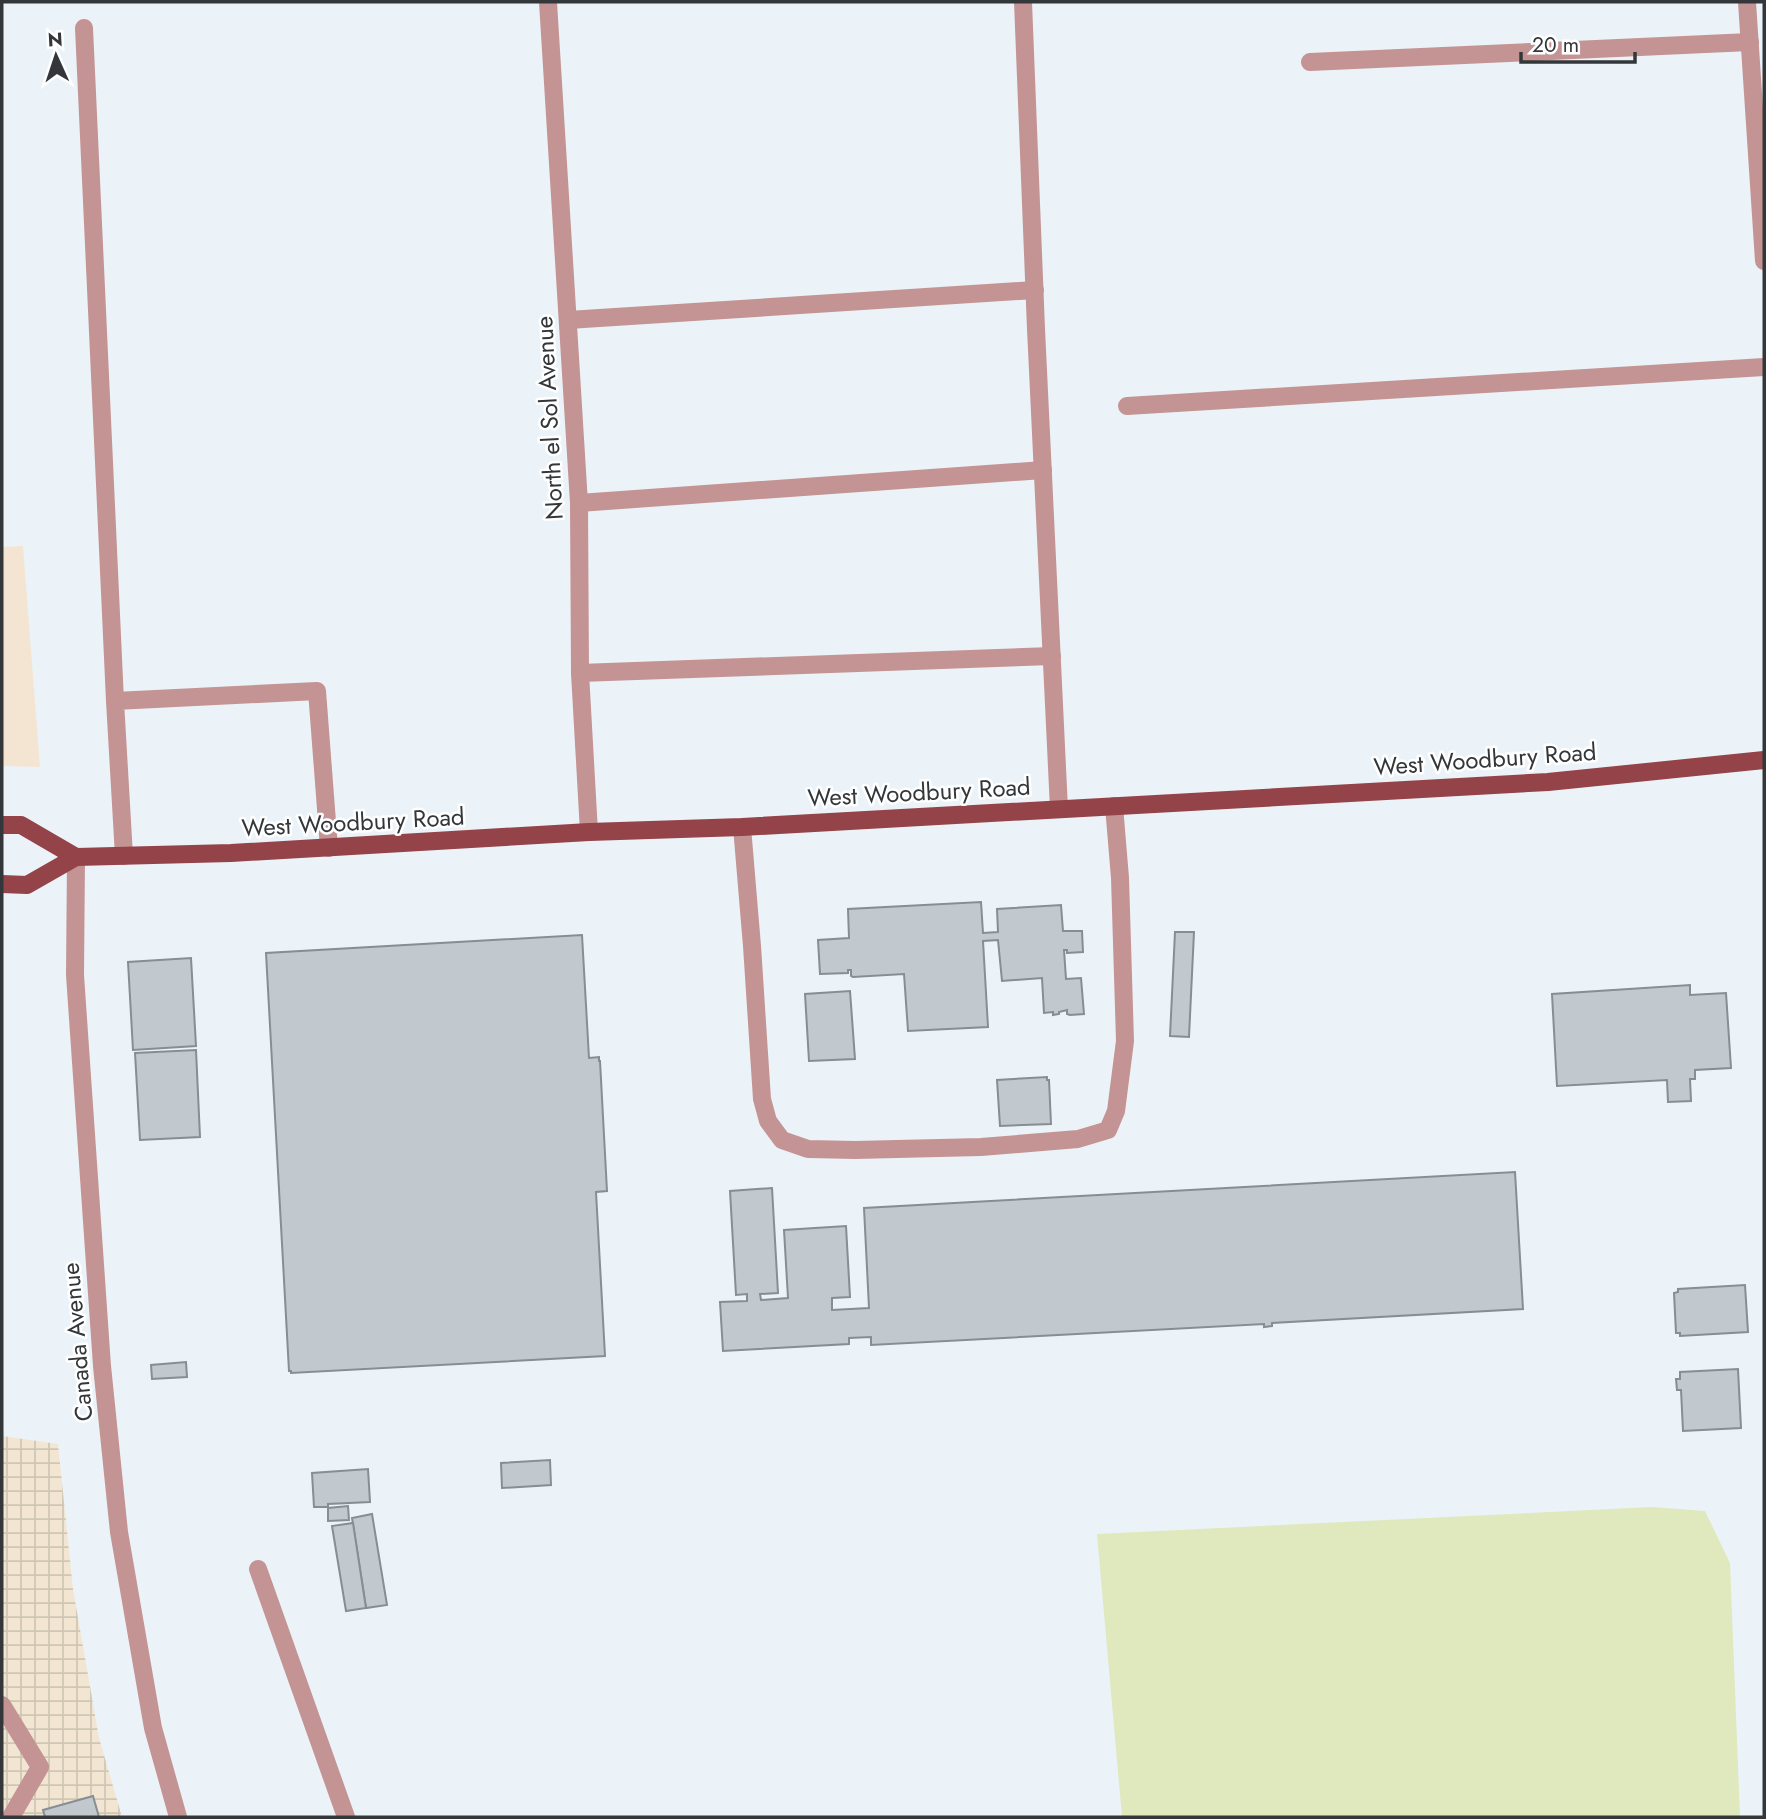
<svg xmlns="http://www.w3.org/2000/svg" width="1766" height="1819" viewBox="0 0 1766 1819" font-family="Jost,sans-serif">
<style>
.commercial{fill:#f4e5d2}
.industrial{fill:url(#industrial-grid)}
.park{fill:#e0e8bd}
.building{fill:#c1c9cf;stroke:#868d93;stroke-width:2}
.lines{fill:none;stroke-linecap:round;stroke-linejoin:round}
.minor{stroke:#c49494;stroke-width:18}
.major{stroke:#944349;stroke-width:18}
.labels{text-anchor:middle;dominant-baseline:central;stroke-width:5;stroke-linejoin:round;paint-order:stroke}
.street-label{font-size:24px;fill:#343739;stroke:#fff}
</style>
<defs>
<pattern id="industrial-grid" width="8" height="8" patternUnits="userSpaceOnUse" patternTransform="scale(1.75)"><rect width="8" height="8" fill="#f2e6d2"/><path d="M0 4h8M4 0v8" fill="none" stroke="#d0c6b5"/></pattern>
</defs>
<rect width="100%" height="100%" fill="#ebf3f9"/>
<path class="commercial" d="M 23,546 L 40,767 L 2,766 L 2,547 Z"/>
<path class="industrial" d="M 2,1436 L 58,1444 L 73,1589 L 99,1738 L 122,1817 L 2,1817 Z"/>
<path class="park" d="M 1652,1507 L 1705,1511 L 1730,1563 L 1740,1817 L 1122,1817 L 1097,1534 Z"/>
<g class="building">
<path d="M 981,902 L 983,933 L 998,932 L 997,909 L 1061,905 L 1063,931 L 1082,931 L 1083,952 L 1067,953 L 1067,950 L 1064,950 L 1066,979 L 1081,978 L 1084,1014 L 1070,1015 L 1067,1014 L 1067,1010 L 1059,1012 L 1059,1014 L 1053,1015 L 1053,1012 L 1044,1013 L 1042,978 L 1002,981 L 998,940 L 983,941 L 988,1027 L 908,1031 L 904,974 L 853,977 L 851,976 L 851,970 L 848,970 L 848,973 L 820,974 L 818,940 L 849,938 L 848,909 Z"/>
<path d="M 1175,932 L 1194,932 L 1189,1037 L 1170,1036 Z"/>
<path d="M 582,935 L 589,1058 L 599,1057 L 599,1061 L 600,1061 L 607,1191 L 596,1192 L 605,1356 L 291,1373 L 291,1371 L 289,1371 L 266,953 Z"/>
<path d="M 191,958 L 196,1046 L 133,1050 L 128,962 Z"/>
<path d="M 1690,985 L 1690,995 L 1726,993 L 1731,1068 L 1695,1070 L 1695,1079 L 1690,1079 L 1691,1101 L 1668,1102 L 1667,1080 L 1557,1086 L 1552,994 Z"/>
<path d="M 850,991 L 855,1059 L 809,1061 L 805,994 Z"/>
<path d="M 196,1050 L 200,1137 L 140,1140 L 135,1053 Z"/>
<path d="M 1047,1077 L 1047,1080 L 1049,1080 L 1051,1124 L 1000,1126 L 997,1080 Z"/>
<path d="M 1515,1172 L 1523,1309 L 1272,1323 L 1272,1326 L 1264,1327 L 1264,1324 L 871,1345 L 871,1337 L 849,1338 L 849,1344 L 723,1351 L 720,1302 L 747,1301 L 747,1294 L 736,1295 L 730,1191 L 772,1188 L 778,1293 L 760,1294 L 761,1300 L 788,1298 L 784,1230 L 846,1226 L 850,1297 L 832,1298 L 832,1310 L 869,1308 L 864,1208 Z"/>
<path d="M 1745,1285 L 1748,1332 L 1680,1336 L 1680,1333 L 1676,1333 L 1674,1293 L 1678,1292 L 1678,1289 Z"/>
<path d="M 186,1362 L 187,1377 L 152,1379 L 151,1365 Z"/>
<path d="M 1738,1369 L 1741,1428 L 1683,1431 L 1681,1390 L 1677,1390 L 1676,1379 L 1680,1379 L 1680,1372 Z"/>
<path d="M 550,1460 L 551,1485 L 502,1488 L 501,1463 Z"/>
<path d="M 368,1469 L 370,1502 L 328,1504 L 328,1507 L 314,1507 L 312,1473 Z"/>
<path d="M 348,1506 L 349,1520 L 328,1521 L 328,1508 Z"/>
<path d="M 372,1514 L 387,1605 L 366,1608 L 352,1518 Z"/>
<path d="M 353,1523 L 366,1608 L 346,1611 L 332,1526 Z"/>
<path d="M 93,1796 L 99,1817 L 45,1817 L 43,1810 Z"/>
</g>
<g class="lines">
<g class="minor">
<path d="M 548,2 L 579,503 L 580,673 L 589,832"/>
<path d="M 1023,2 L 1036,329 L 1059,809"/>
<path d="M 1747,2 L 1764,261"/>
<path d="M 84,28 L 115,701"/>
<path d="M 1310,62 L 1750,42"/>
<path d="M 568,320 L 1035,290"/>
<path d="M 1127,406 L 1764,367"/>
<path d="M 579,503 L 1043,470"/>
<path d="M 580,673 L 1052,656"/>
<path d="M 742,827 L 752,946 L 762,1099 L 768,1121 L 782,1140 L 808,1149 L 855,1150 L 981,1147 L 1078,1139 L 1108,1130 L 1116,1111 L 1125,1041 L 1120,878 L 1114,806"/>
<path d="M 124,856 L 115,701 L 317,691 L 329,848"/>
<path d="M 76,857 L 75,975 L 102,1366 L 119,1532 L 153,1728 L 178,1817"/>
<path d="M 258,1569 L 346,1817"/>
<path d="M 2,1705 L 40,1767 L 11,1817"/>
</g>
<g class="major">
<path d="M 2,825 L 21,825 L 76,857"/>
<path d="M 2,884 L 27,885 L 76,857 L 231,853 L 589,832 L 742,827 L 1548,782 L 1764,760"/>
</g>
</g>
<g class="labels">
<g class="street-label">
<text transform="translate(549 418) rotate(-93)">North el Sol Avenue</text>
<text transform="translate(1485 759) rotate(-4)">West Woodbury Road</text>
<text transform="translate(919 792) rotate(-3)">West Woodbury Road</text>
<text transform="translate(353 822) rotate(-3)">West Woodbury Road</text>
<text transform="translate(77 1342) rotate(-95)">Canada Avenue</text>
</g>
</g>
<rect width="1766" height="1819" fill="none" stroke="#343739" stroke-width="7"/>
<g transform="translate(56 56) rotate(357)" stroke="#ffffff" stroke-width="5" paint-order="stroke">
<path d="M0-5L12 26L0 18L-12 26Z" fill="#343739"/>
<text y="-10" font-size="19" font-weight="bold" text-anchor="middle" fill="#343739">N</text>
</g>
<path d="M1521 52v10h114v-10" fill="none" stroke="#343739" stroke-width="3.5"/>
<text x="1532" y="52" font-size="21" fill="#343739" stroke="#ffffff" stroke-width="5" paint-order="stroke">20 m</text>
</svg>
